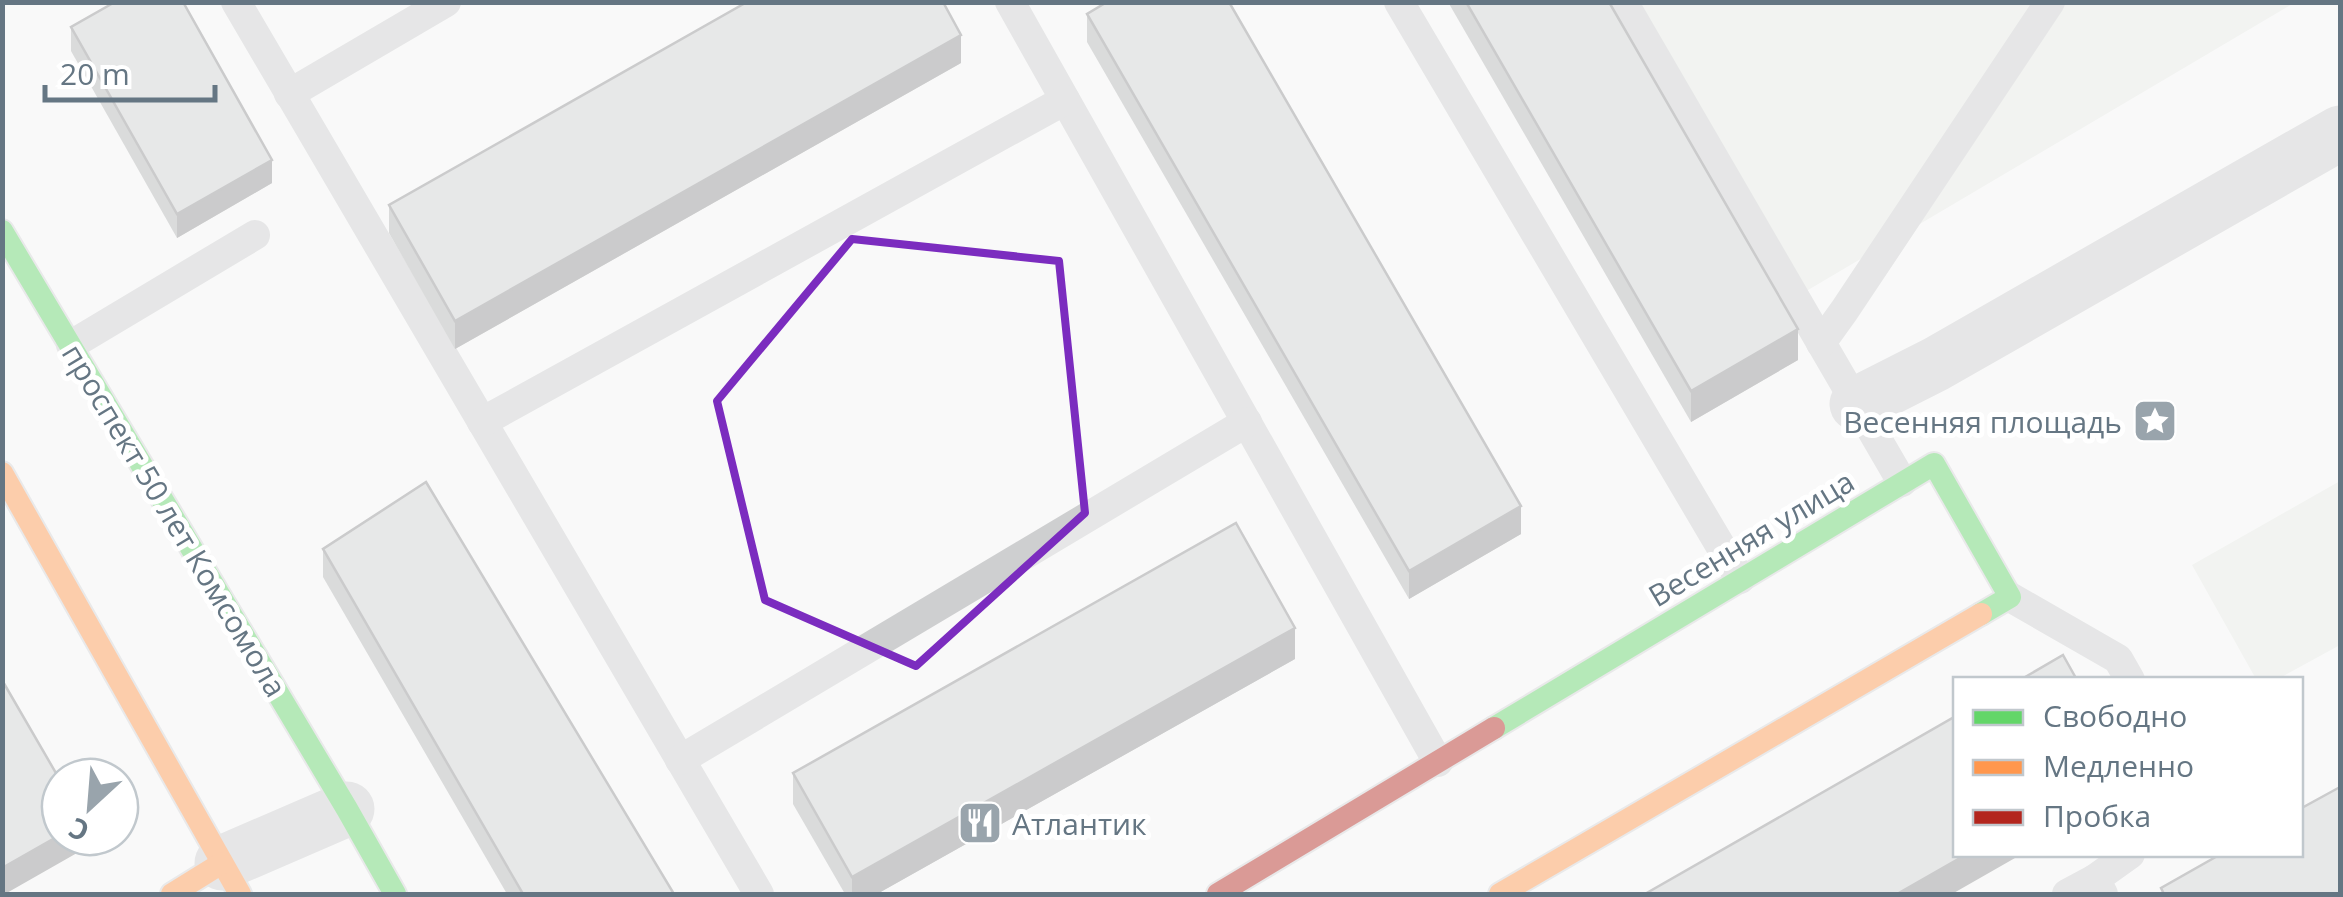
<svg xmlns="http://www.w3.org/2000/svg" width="2343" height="897" viewBox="0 0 2343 897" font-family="'Open Sans',sans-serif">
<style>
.green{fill:#e8ebe6}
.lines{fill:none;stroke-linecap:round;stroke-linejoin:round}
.fast-casing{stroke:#d5d6d7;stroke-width:26}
.slow-casing{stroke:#d5d6d7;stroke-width:26}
.jam-casing{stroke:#d5d6d7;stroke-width:26}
.lane{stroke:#cecfd0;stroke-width:30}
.street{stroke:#cecfd0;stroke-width:55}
.fast{stroke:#63d668;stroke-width:22}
.slow{stroke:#ff974d;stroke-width:22}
.jam{stroke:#b3261e;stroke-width:22}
.wall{fill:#b3b5b5}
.shaded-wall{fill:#929394}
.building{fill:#d0d2d3;stroke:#929394;stroke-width:2.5}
.marked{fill:none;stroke:#7b2cbf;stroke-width:8;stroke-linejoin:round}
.labels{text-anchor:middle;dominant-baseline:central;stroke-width:10;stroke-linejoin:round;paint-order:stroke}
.poi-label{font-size:30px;fill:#657683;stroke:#fff;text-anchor:end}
.street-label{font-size:30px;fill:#657683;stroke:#fff}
</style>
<rect width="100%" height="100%" fill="#f9f9f9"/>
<g class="green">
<path d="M 1636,3 L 2294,3 L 1803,293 Z"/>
<path d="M 2340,481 L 2340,645 L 2278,679 L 2256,679 L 2192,565 Z"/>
</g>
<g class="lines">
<defs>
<g id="fast">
<path d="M 2,231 L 347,809 L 395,894"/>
<path d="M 1494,728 L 1934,464 L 2010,597 L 1981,614"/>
</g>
<g id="slow">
<path d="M 2,473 L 240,894"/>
<path d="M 172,894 L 222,863"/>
<path d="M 1500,894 L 1981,614"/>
</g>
<path id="jam" d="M 1218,894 L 1494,728"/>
</defs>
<use href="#fast" class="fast-casing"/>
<use href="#slow" class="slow-casing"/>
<use href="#jam" class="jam-casing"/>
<g class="lane">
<path d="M 236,2 L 759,894"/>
<path d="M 1010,2 L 1438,762"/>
<path d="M 1399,2 L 1740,579"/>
<path d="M 1623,2 L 1902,482"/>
<path d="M 289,94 L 446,2"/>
<path d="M 1821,343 L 1844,311 L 2050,2"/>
<path d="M 71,345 L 255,235"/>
<path d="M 482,422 L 1065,100"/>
<path d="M 2010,597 L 2118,659 L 2130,680"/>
<path d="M 680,760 L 1247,422"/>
<path d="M 2095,879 L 2130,854"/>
<path d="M 2067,894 L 2095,879 L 2103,894"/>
</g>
<g class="street">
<path d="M 1857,404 L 1936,364 L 2340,133"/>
<path d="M 222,863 L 347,809"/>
</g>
<use href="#fast" class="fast"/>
<use href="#slow" class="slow"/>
<use href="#jam" class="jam"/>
</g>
<g class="wall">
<path d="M 1448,2 L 1609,2 L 1798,360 L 1691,422 Z"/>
<path d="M 1087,14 L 1521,534 L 1409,599 L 1087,42 Z"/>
<path d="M 71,27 L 272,183 L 177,238 L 71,51 Z"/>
<path d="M 961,63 L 455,349 L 389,233 L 389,205 Z"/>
<path d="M 323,549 L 674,894 L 507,894 L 323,577 Z"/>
<path d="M 1295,659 L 877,894 L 845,894 L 793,804 L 793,773 Z"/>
</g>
<g class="shaded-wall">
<path d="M 961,35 L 961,63 L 455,349 L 455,321 Z"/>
<path d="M 272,160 L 272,183 L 177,238 L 177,214 Z"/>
<path d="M 1798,329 L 1798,360 L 1691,422 L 1691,391 Z"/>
<path d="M 1521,506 L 1521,534 L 1409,599 L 1409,571 Z"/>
<path d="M 1295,628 L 1295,659 L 877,894 L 852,894 L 852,877 Z"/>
<path d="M 60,835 L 60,837 L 84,837 L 84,849 L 5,894 L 2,894 L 2,868 Z"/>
<path d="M 1967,854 L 2022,854 L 1952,894 L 1897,894 Z"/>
</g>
<g class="building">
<path d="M 115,2 L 183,2 L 272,160 L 177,214 L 71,27 Z"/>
<path d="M 747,2 L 943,2 L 961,35 L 455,321 L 389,205 Z"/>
<path d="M 1107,2 L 1229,2 L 1521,506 L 1409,571 L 1087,14 Z"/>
<path d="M 1466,2 L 1609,2 L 1798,329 L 1691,391 Z"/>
<path d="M 426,482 L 674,894 L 523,894 L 323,549 Z"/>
<path d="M 1236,523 L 1295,628 L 852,877 L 793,773 Z"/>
<path d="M 2063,655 L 2077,680 L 2020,680 Z"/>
<path d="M 2,680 L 60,780 L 60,835 L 2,868 Z"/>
<path d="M 1956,716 L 1956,854 L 1967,854 L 1897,894 L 1645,894 Z"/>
<path d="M 2340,787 L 2340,894 L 2164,894 L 2161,888 L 2221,854 L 2300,854 L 2300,809 Z"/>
</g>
<path d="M0 0H2343V897H0ZM 852,239 L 1059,261 L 1085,513 L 916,666 L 765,600 L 717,401 Z" fill="#f9f9f9" fill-opacity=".55" fill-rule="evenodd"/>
<path class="marked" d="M 852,239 L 1059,261 L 1085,513 L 916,666 L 765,600 L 717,401 Z"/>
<defs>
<symbol id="sight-square" viewBox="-11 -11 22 22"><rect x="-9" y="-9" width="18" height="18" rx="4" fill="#99a4ac" stroke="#fff"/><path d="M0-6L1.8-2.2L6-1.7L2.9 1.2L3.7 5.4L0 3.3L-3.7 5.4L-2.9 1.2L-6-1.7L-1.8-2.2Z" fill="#fff"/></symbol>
<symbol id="restaurant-square" viewBox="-11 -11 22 22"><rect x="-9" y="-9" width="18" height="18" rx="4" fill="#99a4ac" stroke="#fff"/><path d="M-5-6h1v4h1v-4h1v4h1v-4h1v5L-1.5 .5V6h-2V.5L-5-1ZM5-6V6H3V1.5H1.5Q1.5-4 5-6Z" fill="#fff"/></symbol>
</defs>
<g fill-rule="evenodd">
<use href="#sight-square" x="2130" y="396" width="50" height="50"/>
<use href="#restaurant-square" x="955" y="798" width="50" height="50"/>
</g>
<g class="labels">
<g class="poi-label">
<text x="2122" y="421">Весенняя площадь</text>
<text x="1012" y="823" text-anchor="start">Атлантик</text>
</g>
<g class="street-label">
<text transform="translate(175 520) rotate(59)">проспект 50 лет Комсомола</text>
<text transform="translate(1751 538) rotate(-31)">Весенняя улица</text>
</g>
</g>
<rect width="2343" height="897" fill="none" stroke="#657683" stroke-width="10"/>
<rect x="1953" y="677" width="350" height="180" fill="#ffffff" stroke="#c1c8cd" stroke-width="2.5"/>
<rect x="1973" y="710" width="50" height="15" fill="#63d668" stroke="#c1c8cd" stroke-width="2.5"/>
<text x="2043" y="727" font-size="30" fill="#657683">Свободно</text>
<rect x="1973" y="760" width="50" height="15" fill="#ff974d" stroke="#c1c8cd" stroke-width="2.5"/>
<text x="2043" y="777" font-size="30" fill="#657683">Медленно</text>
<rect x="1973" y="810" width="50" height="15" fill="#b3261e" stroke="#c1c8cd" stroke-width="2.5"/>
<text x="2043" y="827" font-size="30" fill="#657683">Пробка</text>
<g transform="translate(90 807) rotate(206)"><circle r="48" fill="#ffffff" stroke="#c1c8cd" stroke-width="2.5"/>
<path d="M0-8L18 38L0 25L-18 38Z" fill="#99a4ac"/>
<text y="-15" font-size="28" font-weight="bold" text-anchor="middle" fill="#657683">С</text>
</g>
<path d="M45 85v15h170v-15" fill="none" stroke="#657683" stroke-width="5"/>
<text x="60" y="85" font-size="30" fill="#657683" stroke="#ffffff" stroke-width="8" paint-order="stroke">20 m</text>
</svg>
